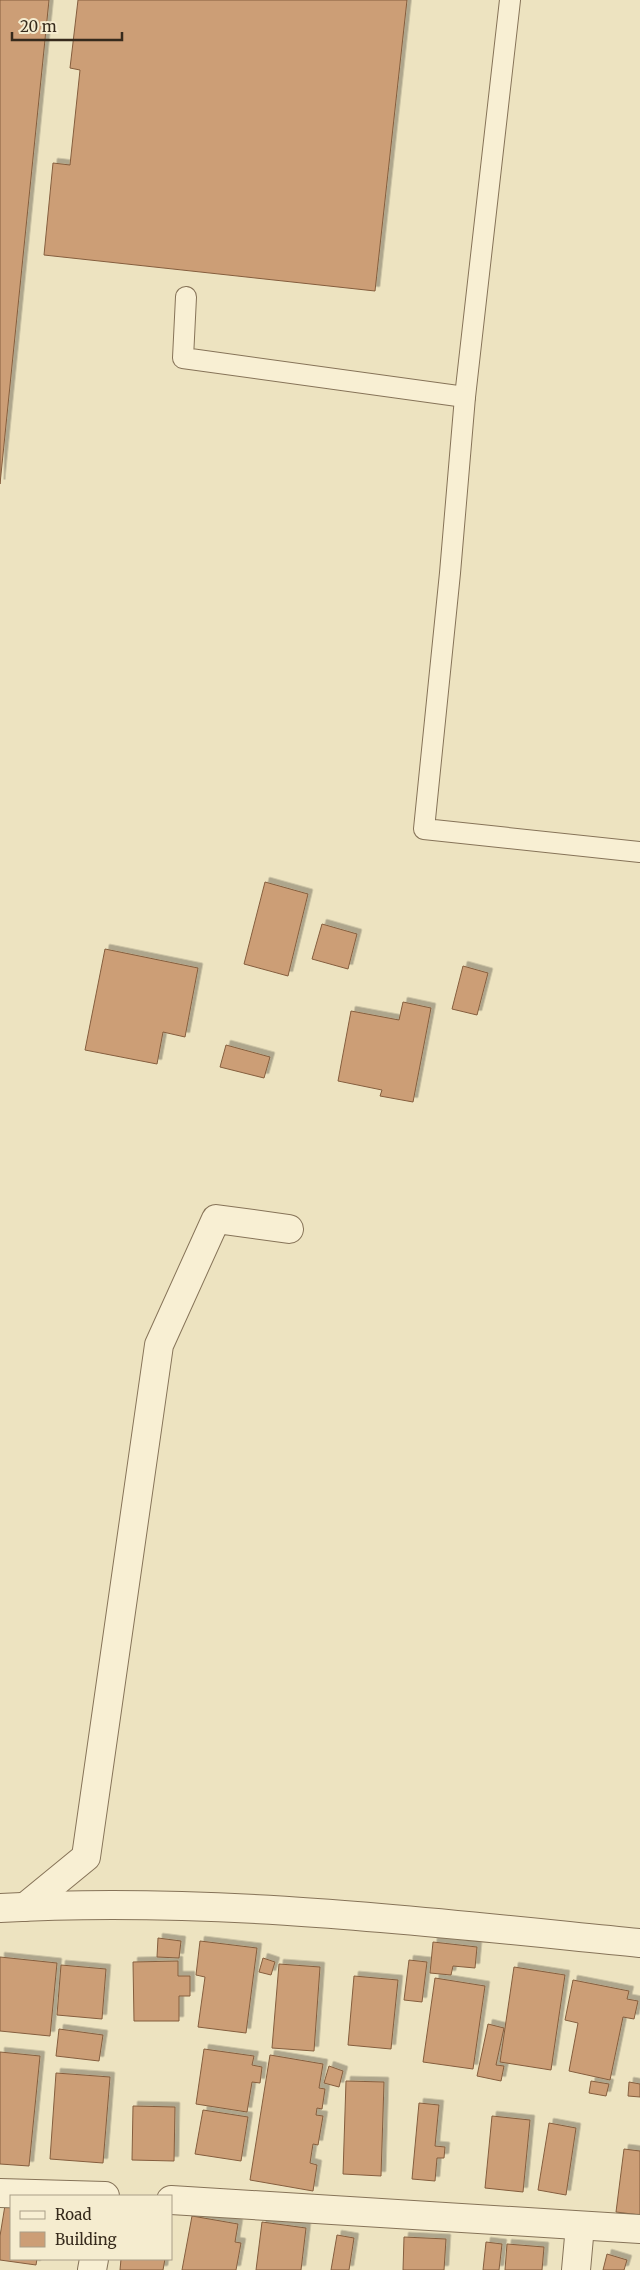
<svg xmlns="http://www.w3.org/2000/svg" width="640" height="2270" viewBox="0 0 640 2270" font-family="Merriweather,serif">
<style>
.building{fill:#cc9e76;stroke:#855e3e;filter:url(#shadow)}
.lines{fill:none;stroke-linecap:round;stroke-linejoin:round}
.lane-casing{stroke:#867358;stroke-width:22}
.street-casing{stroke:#867358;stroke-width:30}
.lane{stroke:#f8efd3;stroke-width:20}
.street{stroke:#f8efd3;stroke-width:28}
</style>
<defs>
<filter id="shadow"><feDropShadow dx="4.5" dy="-4.5" stdDeviation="0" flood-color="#0004"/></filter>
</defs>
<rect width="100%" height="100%" fill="#ede3c0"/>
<g class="building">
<path d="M 0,0 L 49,0 L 0,484 Z"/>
<path d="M 78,0 L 407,0 L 375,291 L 44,255 L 53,163 L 70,165 L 80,70 L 70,68 Z"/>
<path d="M 265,882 L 308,894 L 288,976 L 244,964 Z"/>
<path d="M 322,924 L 357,934 L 348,969 L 312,959 Z"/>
<path d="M 105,949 L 198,968 L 185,1037 L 163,1032 L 157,1064 L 85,1050 Z"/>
<path d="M 463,966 L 488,973 L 477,1015 L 452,1009 Z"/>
<path d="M 403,1002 L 431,1008 L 413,1102 L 380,1096 L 382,1090 L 338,1081 L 351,1011 L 399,1020 Z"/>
<path d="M 226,1045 L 270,1057 L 264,1078 L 220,1067 Z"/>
<path d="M 158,1938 L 181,1941 L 179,1958 L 157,1957 Z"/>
<path d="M 200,1941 L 257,1948 L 246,2033 L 198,2027 L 205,1977 L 196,1975 Z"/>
<path d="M 433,1942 L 477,1947 L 475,1968 L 453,1966 L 451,1975 L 430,1973 Z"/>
<path d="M 0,1957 L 57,1963 L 50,2036 L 0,2031 Z"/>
<path d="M 263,1958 L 275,1962 L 271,1975 L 259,1972 Z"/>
<path d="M 409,1960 L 427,1962 L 422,2002 L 404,2000 Z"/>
<path d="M 178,1961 L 178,1976 L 190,1976 L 190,1996 L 179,1996 L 179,2021 L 134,2021 L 133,1962 Z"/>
<path d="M 279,1964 L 320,1967 L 314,2051 L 272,2048 Z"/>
<path d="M 61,1965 L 106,1969 L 102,2019 L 57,2015 Z"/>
<path d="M 514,1967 L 565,1975 L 551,2070 L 500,2062 Z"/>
<path d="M 354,1976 L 398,1980 L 391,2049 L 348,2045 Z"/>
<path d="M 435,1978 L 485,1986 L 473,2069 L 423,2062 Z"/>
<path d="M 573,1980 L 629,1991 L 627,1999 L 638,2001 L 634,2019 L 623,2017 L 610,2080 L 569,2071 L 578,2023 L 565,2020 Z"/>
<path d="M 488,2024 L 504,2028 L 496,2065 L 504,2066 L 501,2081 L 477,2076 Z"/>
<path d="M 59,2029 L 103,2035 L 99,2061 L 56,2056 Z"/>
<path d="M 204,2049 L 254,2056 L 252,2065 L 262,2067 L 260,2083 L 252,2082 L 247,2112 L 196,2104 Z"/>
<path d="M 0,2052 L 40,2056 L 29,2166 L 0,2164 Z"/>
<path d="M 270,2055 L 323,2064 L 319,2088 L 325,2089 L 322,2109 L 317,2108 L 316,2115 L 323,2116 L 318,2145 L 313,2144 L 310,2163 L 317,2165 L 313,2191 L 250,2180 Z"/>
<path d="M 329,2066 L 343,2071 L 339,2087 L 324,2083 Z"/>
<path d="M 56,2073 L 110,2077 L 103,2163 L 50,2159 Z"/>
<path d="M 346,2081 L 384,2082 L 381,2176 L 343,2174 Z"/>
<path d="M 591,2081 L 609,2084 L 606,2096 L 589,2093 Z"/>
<path d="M 629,2082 L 640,2084 L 640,2097 L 628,2096 Z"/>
<path d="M 419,2103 L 439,2105 L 435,2146 L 445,2147 L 444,2158 L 437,2158 L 435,2181 L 412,2179 Z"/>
<path d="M 133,2106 L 175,2107 L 174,2161 L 132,2160 Z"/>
<path d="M 203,2110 L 248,2117 L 241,2161 L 195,2154 Z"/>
<path d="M 492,2116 L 530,2120 L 523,2192 L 485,2188 Z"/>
<path d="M 549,2123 L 576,2128 L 566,2195 L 538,2190 Z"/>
<path d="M 624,2149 L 640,2151 L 640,2215 L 616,2212 Z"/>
<path d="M 7,2193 L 11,2196 L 11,2259 L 37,2259 L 36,2265 L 0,2260 L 0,2236 Z"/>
<path d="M 192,2216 L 238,2224 L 235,2242 L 241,2243 L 236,2270 L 182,2270 Z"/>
<path d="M 262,2222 L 306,2228 L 301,2270 L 256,2270 Z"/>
<path d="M 337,2235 L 354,2238 L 349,2270 L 331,2270 Z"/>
<path d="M 404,2237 L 446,2239 L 444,2270 L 403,2270 Z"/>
<path d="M 486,2242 L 502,2244 L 499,2270 L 483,2270 Z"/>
<path d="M 507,2244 L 544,2247 L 542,2270 L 505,2270 Z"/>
<path d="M 607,2254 L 627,2260 L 624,2270 L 603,2270 Z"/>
<path d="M 121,2259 L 165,2259 L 163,2270 L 120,2270 Z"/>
</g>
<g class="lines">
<defs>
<g id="lane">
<path d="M 510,0 L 465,397 L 450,573 L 424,829 L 640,852"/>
<path d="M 186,297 L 183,358 L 465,397"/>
</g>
<g id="street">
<path d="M 25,1907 L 86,1857 L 159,1345 L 216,1219 L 289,1229"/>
<path d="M 0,1908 C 214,1896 428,1922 640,1943"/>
<path d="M 0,2193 L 105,2196"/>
<path d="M 171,2200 L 640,2229"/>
<path d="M 92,2270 L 94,2259"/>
<path d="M 576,2270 L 580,2226"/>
</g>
</defs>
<use href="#lane" class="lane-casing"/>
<use href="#street" class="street-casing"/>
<use href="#lane" class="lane"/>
<use href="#street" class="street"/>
</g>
<rect x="10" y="2195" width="162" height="65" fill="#f5eccf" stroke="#a99e87"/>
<rect x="20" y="2211" width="25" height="8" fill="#f8efd3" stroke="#a99e87"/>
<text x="55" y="2220" font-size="15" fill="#362a1c">Road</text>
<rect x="20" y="2232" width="25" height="15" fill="#cc9e76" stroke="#a99e87"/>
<text x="55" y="2245" font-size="15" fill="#362a1c">Building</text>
<path d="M12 32v8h110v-8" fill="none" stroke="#362a1c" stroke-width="2.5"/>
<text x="20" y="32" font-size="15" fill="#362a1c" stroke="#f5eccf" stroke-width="4" paint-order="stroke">20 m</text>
</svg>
